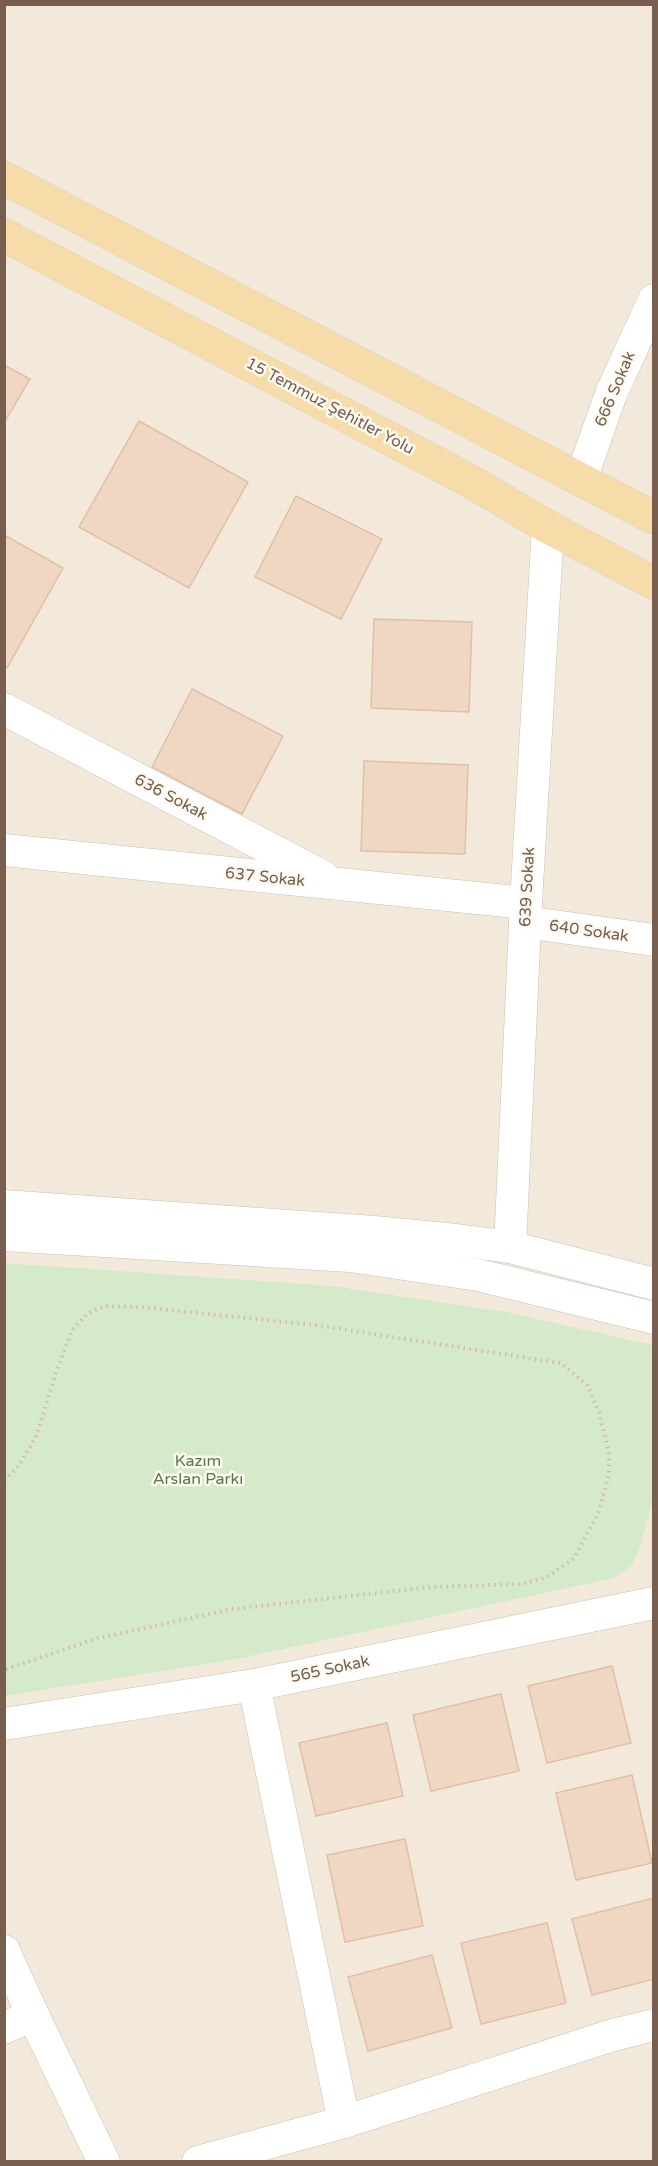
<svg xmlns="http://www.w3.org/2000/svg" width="658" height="2166" viewBox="0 0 658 2166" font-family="'Varela Round',sans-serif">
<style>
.residential{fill:#f3e9da}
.green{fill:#d5eaca}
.building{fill:#f0d7c4;stroke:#e2bfa5;stroke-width:1.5}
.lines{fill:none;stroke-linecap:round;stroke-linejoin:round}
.minor-casing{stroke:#cebfb1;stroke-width:33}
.major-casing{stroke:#d9d2ce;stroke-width:34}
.path{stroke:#d6bba7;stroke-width:4;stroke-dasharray:1.5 4.5;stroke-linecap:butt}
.minor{stroke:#fff;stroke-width:32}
.major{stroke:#f6dca8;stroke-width:33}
.labels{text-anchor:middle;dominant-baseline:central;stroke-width:5;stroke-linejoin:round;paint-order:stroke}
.street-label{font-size:16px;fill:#775e4f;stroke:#fefaf2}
.park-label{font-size:16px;fill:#547b47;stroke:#fefaf2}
</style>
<rect width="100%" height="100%" fill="#fcf6eb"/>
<rect class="residential" x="5" y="5" width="648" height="2156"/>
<path class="green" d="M 5,1263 L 332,1286 L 506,1312 L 653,1345 L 653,1499 L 638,1553 L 631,1566 L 614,1578 L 237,1659 L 5,1696 Z"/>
<g class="building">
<path d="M 4,365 L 30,379 L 4,423 Z"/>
<path d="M 139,421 L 248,482 L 189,588 L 79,527 Z"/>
<path d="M 296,496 L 382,539 L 341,619 L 255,577 Z"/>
<path d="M 4,535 L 63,568 L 7,668 L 4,667 Z"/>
<path d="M 374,619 L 472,622 L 469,712 L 371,708 Z"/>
<path d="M 192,689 L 283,736 L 242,814 L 152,767 Z"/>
<path d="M 364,761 L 468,765 L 465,854 L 361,851 Z"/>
<path d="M 612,1666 L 631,1743 L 547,1763 L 528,1686 Z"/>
<path d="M 501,1694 L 519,1771 L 431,1791 L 413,1715 Z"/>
<path d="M 387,1723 L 403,1796 L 316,1816 L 299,1743 Z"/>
<path d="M 632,1775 L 652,1863 L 576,1880 L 556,1793 Z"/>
<path d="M 405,1839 L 423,1926 L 345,1942 L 327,1855 Z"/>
<path d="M 654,1898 L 654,1979 L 592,1995 L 572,1919 Z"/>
<path d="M 547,1923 L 566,2003 L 481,2024 L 461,1943 Z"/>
<path d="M 432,1955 L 452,2028 L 368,2051 L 348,1977 Z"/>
</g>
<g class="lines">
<defs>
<g id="minor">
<path d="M 581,479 L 611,394 L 654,300"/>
<path d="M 4,709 L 322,876"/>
<path d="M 4,850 L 526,903"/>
<path d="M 525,922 L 654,940"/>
<path d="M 4,1206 L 374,1232 L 456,1240 L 510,1247 L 654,1284"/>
<path d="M 4,1235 L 350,1256 L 478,1275 L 654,1318"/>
<path d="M 510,1247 L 526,903 L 548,527"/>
<path d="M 254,1685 L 344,2122"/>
<path d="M 4,1724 L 254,1685 L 654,1603"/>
<path d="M 4,1951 L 33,2015 L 104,2162"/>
<path d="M 4,2028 L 33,2015"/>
<path d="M 198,2162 L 344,2122 L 613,2035 L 654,2025"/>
</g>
<g id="major">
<path d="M 4,178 L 654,518"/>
<path d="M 4,235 L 470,481 L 548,527 L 654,583"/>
</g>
</defs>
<use href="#minor" class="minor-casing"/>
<use href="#major" class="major-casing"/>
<path class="path" d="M 4,1480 L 17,1468 L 36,1437 L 56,1373 L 72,1330 L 88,1313 L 105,1306 L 139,1307 L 315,1325 L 561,1363 L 587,1385 L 599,1412 L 609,1453 L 609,1475 L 598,1514 L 574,1558 L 547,1577 L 522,1584 L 431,1587 L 232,1609 L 95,1639 L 4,1670"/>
<use href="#minor" class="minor"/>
<use href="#major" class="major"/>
</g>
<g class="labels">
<g class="street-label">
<text transform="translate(615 389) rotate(-67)">666 Sokak</text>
<text transform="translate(330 406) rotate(28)">15 Temmuz Şehitler Yolu</text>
<text transform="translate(171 797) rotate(28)">636 Sokak</text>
<text transform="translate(265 877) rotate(6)">637 Sokak</text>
<text transform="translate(527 887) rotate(-87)">639 Sokak</text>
<text transform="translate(589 931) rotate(8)">640 Sokak</text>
<text transform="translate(330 1669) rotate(-12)">565 Sokak</text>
</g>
<g class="park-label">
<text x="198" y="1461">Kazım<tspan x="198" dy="18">Arslan Parkı</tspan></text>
</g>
</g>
<rect width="658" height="2166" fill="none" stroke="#775e4f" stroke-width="12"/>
</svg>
